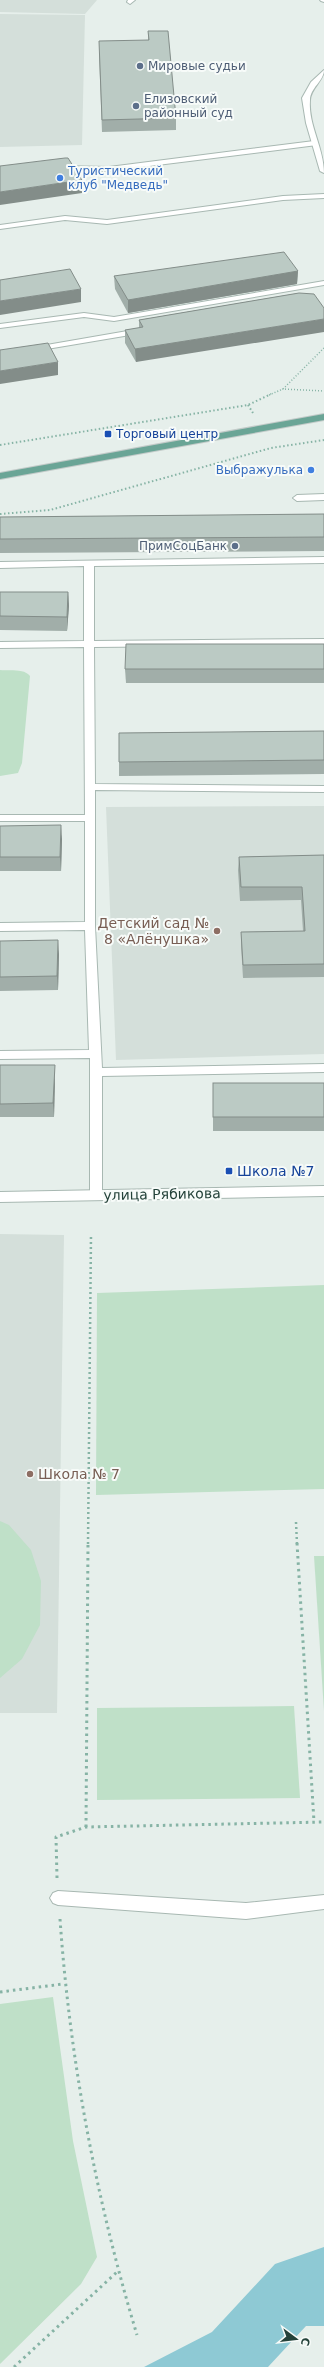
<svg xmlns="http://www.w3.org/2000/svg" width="324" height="2367" viewBox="0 0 324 2367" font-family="'DejaVu Sans',sans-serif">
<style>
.built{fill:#d4dfda}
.green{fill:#bfe0c8}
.water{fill:#8ec9d4}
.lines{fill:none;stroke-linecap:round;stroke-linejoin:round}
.service-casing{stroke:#a8b8b2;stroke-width:2}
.minor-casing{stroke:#a8b8b2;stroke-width:2}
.primary-casing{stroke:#c2cac8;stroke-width:2}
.path-far3{stroke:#86b3a5;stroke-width:1.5;stroke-dasharray:1 2;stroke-linecap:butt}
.path-far2{stroke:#86b3a5;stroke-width:2;stroke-dasharray:1.5 2.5;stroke-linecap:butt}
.path-far1{stroke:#86b3a5;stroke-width:2.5;stroke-dasharray:2 3;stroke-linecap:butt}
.path{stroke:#86b3a5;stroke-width:3;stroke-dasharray:2.5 4;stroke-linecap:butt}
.service{fill:#fff;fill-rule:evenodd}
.minor{fill:#fff;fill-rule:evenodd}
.primary{fill:#6aa596;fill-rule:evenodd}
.wall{fill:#a1aea9}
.shaded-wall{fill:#838d89}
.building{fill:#bbcac4;stroke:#838d89}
.service-dot{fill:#5c6f8a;stroke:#f7fbf9;stroke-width:1.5}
.shop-dot{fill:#3f7fe0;stroke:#f7fbf9;stroke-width:1.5}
.transit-dot{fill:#1a4fb4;stroke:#f7fbf9;stroke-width:1.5}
.education-dot{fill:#8d6e63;stroke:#f7fbf9;stroke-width:1.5}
.labels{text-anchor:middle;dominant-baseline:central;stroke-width:4;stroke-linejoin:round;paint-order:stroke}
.far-service-label{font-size:12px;fill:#4e5e75;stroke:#f7fbf9;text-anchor:start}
.far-shop-label{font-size:12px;fill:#366cbe;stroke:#f7fbf9;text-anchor:start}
.far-transit-label{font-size:12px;fill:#164399;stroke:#f7fbf9;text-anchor:start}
.education-label{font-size:14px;fill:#785e54;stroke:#f7fbf9;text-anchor:end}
.transit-label{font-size:14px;fill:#164399;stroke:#f7fbf9;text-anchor:start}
.street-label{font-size:14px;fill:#24423a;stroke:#f7fbf9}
</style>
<rect width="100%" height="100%" fill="#e6efeb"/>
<g class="built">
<path d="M 0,0 L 97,0 L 85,14 L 0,12 Z"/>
<path d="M 0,14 L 85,15 L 82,145 L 0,147 Z"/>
<path d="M 324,806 L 324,1054 L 116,1060 L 106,807 Z"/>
<path d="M 0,1234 L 64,1235 L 57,1713 L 0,1713 Z"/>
</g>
<g class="green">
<path d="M 0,670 C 9,671 24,668 30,676 L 22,763 L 18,773 L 0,776 Z"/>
<path d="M 324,1285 L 324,1489 L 96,1495 L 97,1293 Z"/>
<path d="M 0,1521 L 9,1525 L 31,1550 L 41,1581 L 40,1625 L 22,1659 L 0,1678 Z"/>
<path d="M 314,1556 L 324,1556 L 324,1711 Z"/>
<path d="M 294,1706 L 300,1798 L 97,1800 L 97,1708 Z"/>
<path d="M 53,1997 L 73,2141 L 97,2257 L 81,2284 L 0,2364 L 0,2004 Z"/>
</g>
<path class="water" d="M 324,2247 L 324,2326 L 306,2326 L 268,2367 L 144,2367 L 212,2332 L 275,2264 Z"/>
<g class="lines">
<defs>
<g id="service">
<path d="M 128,0 L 135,0 L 130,4 L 127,2 Z"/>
<path d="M 320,0 L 324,0 L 324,2 L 321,1 Z"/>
<path d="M 314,141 L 317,141 L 317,145 L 109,171 L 57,170 L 53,168 L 57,166 L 109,167 Z"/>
<path d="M 324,194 L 324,198 L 283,200 L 107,224 L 65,220 L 0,229 L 0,225 L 65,216 L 107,220 L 283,196 Z"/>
<path d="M 324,281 L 324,285 L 114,321 L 84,317 L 0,328 L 0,324 L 84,313 L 114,317 Z"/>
<path d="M 139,329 L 142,329 L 142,333 L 35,351 L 31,349 L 35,347 Z"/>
<path d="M 324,494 L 324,500 L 297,501 L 293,498 L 297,495 Z"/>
<path d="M 324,557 L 324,563 L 94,566 L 94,641 L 324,639 L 324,645 L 94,647 L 95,784 L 324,786 L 324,792 L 95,790 L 95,926 L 102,1068 L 324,1064 L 324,1072 L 102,1076 L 102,1196 L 100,1199 L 92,1199 L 90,1196 L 90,1058 L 0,1059 L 0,1051 L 89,1050 L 85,930 L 0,931 L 0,923 L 85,922 L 85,821 L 0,821 L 0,815 L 85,815 L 84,647 L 0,648 L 0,642 L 84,641 L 84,566 L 0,568 L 0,562 Z"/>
<path d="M 58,1891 L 246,1903 L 324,1895 L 324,1909 L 246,1919 L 58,1905 L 53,1903 L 50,1898 L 53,1893 Z"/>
</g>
<g id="minor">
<path d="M 324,70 C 324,81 310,88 310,100 C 308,125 324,148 324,173 L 320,171 L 306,123 L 302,98 L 311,82 Z"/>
<path d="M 324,1186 L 324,1196 L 0,1202 L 0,1192 Z"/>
</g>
<path id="primary" d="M 324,414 L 324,420 L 0,479 L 0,473 Z"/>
</defs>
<use href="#service" class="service-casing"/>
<use href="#minor" class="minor-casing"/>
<use href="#primary" class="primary-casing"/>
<g class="path-far3">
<path d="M 324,348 L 283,389 L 324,391"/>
<path d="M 269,395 L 283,389"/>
</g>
<g class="path-far2">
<path d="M 248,405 L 253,413"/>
<path d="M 0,445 L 248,405 L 271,394"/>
<path d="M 0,514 L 50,510 L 271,448 L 324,440"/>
</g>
<g class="path-far1">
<path d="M 296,1522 L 297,1544"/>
<path d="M 88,1544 L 91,1235"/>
</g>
<g class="path">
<path d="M 297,1543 L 314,1822"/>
<path d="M 86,1827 L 88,1543"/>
<path d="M 57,1878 L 56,1837 L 86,1827 L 324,1822"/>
<path d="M 60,1919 C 70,2061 96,2199 137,2335"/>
<path d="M 0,1992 L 63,1984"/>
<path d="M 14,2367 L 117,2272"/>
</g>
<use href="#service" class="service"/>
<use href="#minor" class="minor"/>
<use href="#primary" class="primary"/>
</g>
<g class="wall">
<path d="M 148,31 L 176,118 L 176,130 L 102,132 L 99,53 L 148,40 Z"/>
<path d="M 298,271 L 297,284 L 128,313 L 115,289 L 114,276 Z"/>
<path d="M 299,293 L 136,362 L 125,343 L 125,330 L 139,328 L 139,320 Z"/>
<path d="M 324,514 L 324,551 L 0,553 L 0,517 Z"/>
<path d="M 0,592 L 68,592 L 69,606 L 67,631 L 0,630 Z"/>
<path d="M 324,644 L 324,683 L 126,683 L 125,669 Z"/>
<path d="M 324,731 L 324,774 L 119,776 L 119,733 Z"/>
<path d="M 0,826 L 62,839 L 61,871 L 0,871 Z"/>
<path d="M 324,855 L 324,977 L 243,978 L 241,945 L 241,932 L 303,931 L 301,900 L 240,901 L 238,870 L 239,857 Z"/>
<path d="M 0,941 L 59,954 L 58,990 L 0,991 Z"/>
<path d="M 0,1065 L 55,1079 L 54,1117 L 0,1117 Z"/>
<rect x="213" y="1083" width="111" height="48"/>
</g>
<g class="shaded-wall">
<path d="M 82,180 L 82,193 L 0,205 L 0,192 Z"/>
<path d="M 298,271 L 297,284 L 128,313 L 128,300 Z"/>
<path d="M 81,289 L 81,302 L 0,315 L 0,301 Z"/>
<path d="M 324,319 L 324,332 L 136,362 L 135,349 Z"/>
<path d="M 58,362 L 58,375 L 0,384 L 0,371 Z"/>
<path d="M 68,592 L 69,606 L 67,631 L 67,617 Z"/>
<path d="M 61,825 L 62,839 L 61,871 L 60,857 Z"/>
<path d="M 58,940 L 59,954 L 58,990 L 57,976 Z"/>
<path d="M 55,1065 L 55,1079 L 54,1117 L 53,1103 Z"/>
</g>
<g class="building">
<path d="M 148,31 L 168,31 L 176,118 L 102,120 L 99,41 L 149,40 Z"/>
<path d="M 65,158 L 68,158 L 82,180 L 0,192 L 0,166 Z"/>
<path d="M 284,252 L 298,271 L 128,300 L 114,276 Z"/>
<path d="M 70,269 L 81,289 L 0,301 L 0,280 Z"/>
<path d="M 299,293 L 314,294 L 324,308 L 324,319 L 135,349 L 125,330 L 143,327 L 139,320 Z"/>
<path d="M 48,343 L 58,362 L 0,371 L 0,350 Z"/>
<path d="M 324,514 L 324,537 L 0,539 L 0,517 Z"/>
<path d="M 0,592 L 68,592 L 67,617 L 0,616 Z"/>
<path d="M 126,644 L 324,644 L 324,669 L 125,669 Z"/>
<path d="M 324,731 L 324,760 L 119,762 L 119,733 Z"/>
<path d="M 61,825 L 60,857 L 0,857 L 0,826 Z"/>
<path d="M 324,855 L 324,964 L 243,965 L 241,932 L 305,931 L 302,887 L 241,887 L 239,857 Z"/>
<path d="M 58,940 L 57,976 L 0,977 L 0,941 Z"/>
<path d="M 0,1065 L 55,1065 L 53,1103 L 0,1104 Z"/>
<rect x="213" y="1083" width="111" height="34"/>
</g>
<g class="service-dot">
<circle cx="140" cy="66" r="4"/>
<circle cx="136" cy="106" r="4"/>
<circle cx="235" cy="546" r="4"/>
</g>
<g class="shop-dot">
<circle cx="60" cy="178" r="4"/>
<circle cx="311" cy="470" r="4"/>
</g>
<g class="transit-dot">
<rect x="104" y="430" width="8" height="8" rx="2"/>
<rect x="225" y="1167" width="8" height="8" rx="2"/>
</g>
<g class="education-dot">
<circle cx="217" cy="931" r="4"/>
<circle cx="30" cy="1474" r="4"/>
</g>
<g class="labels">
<g class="far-service-label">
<text x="148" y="66">Мировые судьи</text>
<text x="144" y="99">Елизовский<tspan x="144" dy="14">районный суд</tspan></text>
<text x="227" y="546" text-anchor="end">ПримСоцБанк</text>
</g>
<g class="far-shop-label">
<text x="68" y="171">Туристический<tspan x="68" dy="14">клуб "Медведь"</tspan></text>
<text x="303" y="470" text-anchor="end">Выбражулька</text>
</g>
<g class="far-transit-label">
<text x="116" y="434">Торговый центр</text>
</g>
<g class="education-label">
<text x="209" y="923">Детский сад №<tspan x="209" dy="16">8 «Алёнушка»</tspan></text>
<text x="38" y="1474" text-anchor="start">Школа № 7</text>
</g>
<g class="transit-label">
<text x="237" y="1171">Школа №7</text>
</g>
<g class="street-label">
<text transform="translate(162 1194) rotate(-1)">улица Рябикова</text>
</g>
</g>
<g transform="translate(296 2339) rotate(105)" stroke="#f7fbf9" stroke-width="3" paint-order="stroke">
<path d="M0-3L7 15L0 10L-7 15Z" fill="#24423a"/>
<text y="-6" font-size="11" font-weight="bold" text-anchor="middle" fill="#24423a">С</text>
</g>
</svg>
